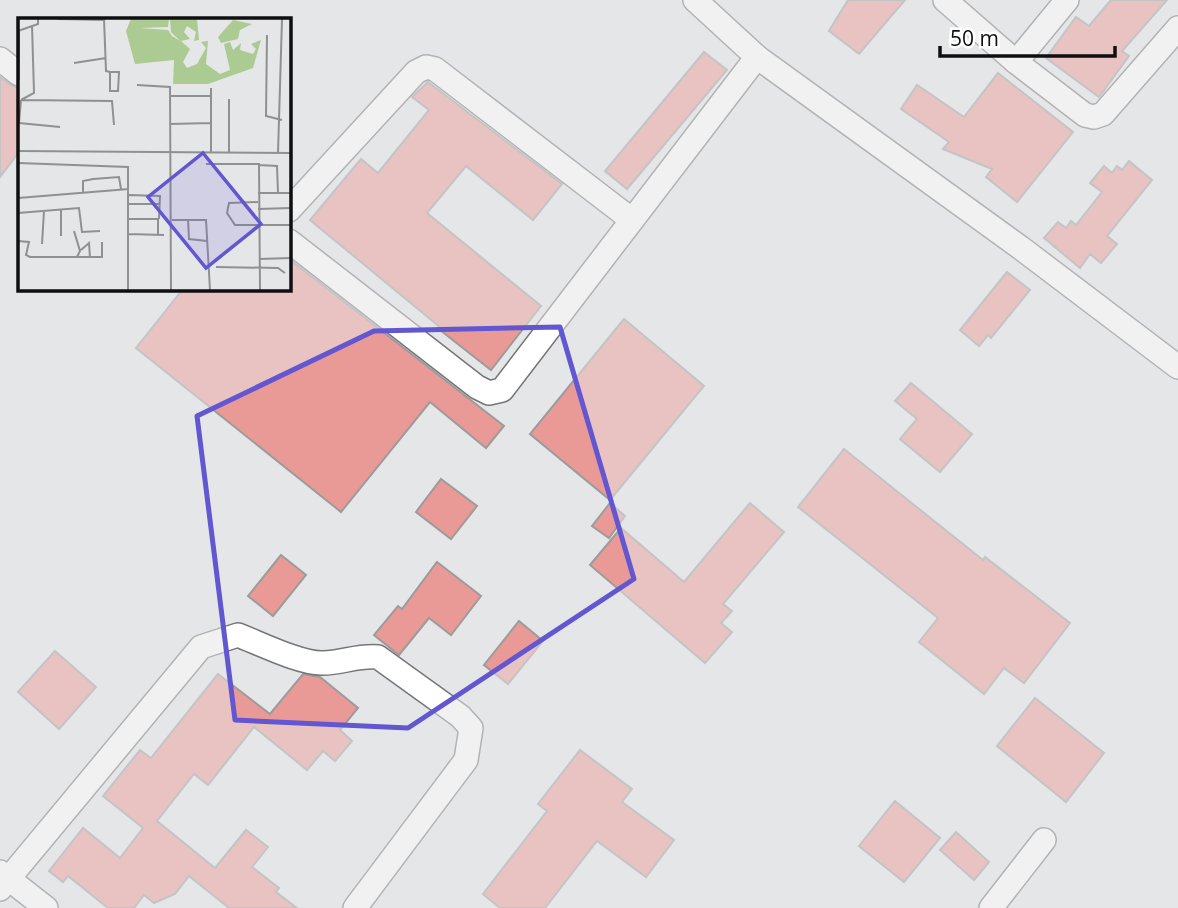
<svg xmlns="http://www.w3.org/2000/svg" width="1178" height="908" viewBox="0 0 1178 908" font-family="'Open Sans',sans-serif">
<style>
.building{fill:#ea9a96;stroke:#9d9b9b;stroke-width:2}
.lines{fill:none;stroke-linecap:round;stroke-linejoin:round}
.minor-casing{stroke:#757677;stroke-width:26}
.minor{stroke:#fff;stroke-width:23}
.marked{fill:none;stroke:#6257d0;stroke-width:5;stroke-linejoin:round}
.inset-road{fill:none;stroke:#8f9092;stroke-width:2}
.view{fill:#6257d0;fill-opacity:0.15;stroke:#6257d0;stroke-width:3.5}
.inset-edge{fill:none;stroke:#0f0f10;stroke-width:3.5}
</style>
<rect width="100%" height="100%" fill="#e5e6e8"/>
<g class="building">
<path d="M 848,0 L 905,0 L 859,54 L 829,31 Z"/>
<path d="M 1111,0 L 1167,0 L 1122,51 L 1129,56 L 1099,97 L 1046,58 L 1076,17 L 1089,26 Z"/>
<path d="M 704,52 L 727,70 L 627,189 L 605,171 Z"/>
<path d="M 998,73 L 1073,132 L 1017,202 L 986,177 L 992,169 L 943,149 L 949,142 L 901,109 L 917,85 L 964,117 Z"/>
<path d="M 0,77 L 11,85 L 19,88 L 19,152 L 0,177 Z"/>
<path d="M 428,82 L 562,184 L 533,220 L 466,166 L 427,213 L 541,306 L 491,370 L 440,330 L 441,328 L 310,220 L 361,159 L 378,173 L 429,110 L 412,97 Z"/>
<path d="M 1129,161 L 1152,180 L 1107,236 L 1117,244 L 1101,263 L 1090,254 L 1080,268 L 1044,238 L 1058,222 L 1066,228 L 1071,221 L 1076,225 L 1102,192 L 1090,183 L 1104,166 L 1112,173 L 1117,166 L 1122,170 Z"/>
<path d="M 289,259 L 504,426 L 486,448 L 430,402 L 341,512 L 136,348 L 183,289 L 289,289 Z"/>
<path d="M 1007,272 L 1030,290 L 991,338 L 988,335 L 979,346 L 960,330 Z"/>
<path d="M 624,319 L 704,386 L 610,500 L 530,434 Z"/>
<path d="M 911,383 L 972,434 L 940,472 L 900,439 L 917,419 L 895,401 Z"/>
<path d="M 844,449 L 983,560 L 985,557 L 1070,623 L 1024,683 L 1004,668 L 984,694 L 919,642 L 938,618 L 798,507 Z"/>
<path d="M 441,479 L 477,506 L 451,539 L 416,512 Z"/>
<path d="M 610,503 L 625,516 L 609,538 L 592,526 Z"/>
<path d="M 750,503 L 784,532 L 723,604 L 732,611 L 721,623 L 732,632 L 705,663 L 590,565 L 621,528 L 684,582 Z"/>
<path d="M 281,555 L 306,575 L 273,616 L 248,596 Z"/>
<path d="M 437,562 L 481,596 L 451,635 L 429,618 L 399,655 L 374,635 L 398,606 L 402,609 Z"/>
<path d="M 519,621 L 543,641 L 508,684 L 484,665 Z"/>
<path d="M 55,651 L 96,687 L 59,729 L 18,692 Z"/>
<path d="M 218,674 L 270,714 L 303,674 L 320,677 L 358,708 L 340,730 L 352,741 L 335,761 L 323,751 L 307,770 L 254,727 L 208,785 L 194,774 L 157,821 L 215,868 L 246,830 L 268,847 L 252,867 L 279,888 L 276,892 L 297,908 L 229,908 L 189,876 L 175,894 L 154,903 L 144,895 L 134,908 L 108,908 L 68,876 L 63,882 L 49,871 L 83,828 L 120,858 L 143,828 L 103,796 L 140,750 L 151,758 Z"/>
<path d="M 1035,698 L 1104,753 L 1066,802 L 997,746 Z"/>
<path d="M 580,750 L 632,789 L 622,802 L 674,840 L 646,877 L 597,841 L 545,908 L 500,908 L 483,894 L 547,811 L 538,804 Z"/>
<path d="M 895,801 L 940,838 L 904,882 L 859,846 Z"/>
<path d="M 956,832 L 989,862 L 974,880 L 940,850 Z"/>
</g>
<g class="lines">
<defs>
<g id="minor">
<path d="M 695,0 L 757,57 L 1021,248 L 1178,367"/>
<path d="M 945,0 L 1016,62 L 1085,115 L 1094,117 L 1103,114 L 1178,28"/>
<path d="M 0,59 L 19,74"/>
<path d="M 1016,62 L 1067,0"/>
<path d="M 289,210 L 416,72 L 426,67 L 435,69 L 632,220"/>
<path d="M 289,241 L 477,387 L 489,393 L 502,390 L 757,57"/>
<path d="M 0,872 L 46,908"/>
<path d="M 0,889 L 201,647 L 238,635 C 259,643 301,664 323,663 C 342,663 358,655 378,657 L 460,716 L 471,728 L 466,760 L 355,908"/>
<path d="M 991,908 L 1044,840"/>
</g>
</defs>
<use href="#minor" class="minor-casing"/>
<use href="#minor" class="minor"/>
</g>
<path d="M0 0H1178V908H0ZM 560,327 L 634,579 L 408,728 L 235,720 L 197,416 L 374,331 Z" fill="#e5e6e8" fill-opacity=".55" fill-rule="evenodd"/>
<path class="marked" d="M 560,327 L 634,579 L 408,728 L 235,720 L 197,416 L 374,331 Z"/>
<g transform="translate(18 18)">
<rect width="273" height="273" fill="#e5e6e8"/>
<path d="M 113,1 L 151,1 L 150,9 L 121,10 L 150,12 L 154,18 L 162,23 L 153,14 L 152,1 L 179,1 L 181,22 L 176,23 L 178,14 L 169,8 L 166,14 L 172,21 L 163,23 L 172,31 L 165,44 L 169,50 L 179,46 L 188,30 L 183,24 L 190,23 L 188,46 L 202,56 L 212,52 L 206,26 L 212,24 L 215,32 L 223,25 L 222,32 L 235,36 L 238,31 L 233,26 L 243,22 L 235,50 L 190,66 L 155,66 L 156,42 L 117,46 L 108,13 ZM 215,2 L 234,6 L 222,12 L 220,21 L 203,25 L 200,19 Z" fill="#abcb92"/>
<path class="inset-road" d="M 40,1 L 86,2M 86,1 L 88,53 L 92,54 L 92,73 L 100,73 L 101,54 L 92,54M 14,7 L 16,75 L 3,82 L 94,83 L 96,107M 0,13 L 20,6 L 20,1M 1,13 L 1,62M 249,17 L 248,98 L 264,102M 56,45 L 88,40M 119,67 L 152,69 L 153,272M 193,70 L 193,134M 152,78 L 193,78M 1,105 L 42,109M 1,105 L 3,82M 152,106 L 193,105M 0,133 L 273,135M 211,134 L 211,81M 260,135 L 264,1M 0,145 L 110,149 L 110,272M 188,146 L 241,146 L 242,272M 241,147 L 259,148 L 260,175M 65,175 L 65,163 L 75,161 L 101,159 L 103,171M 240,175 L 273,175M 111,177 L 142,178 L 141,201M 0,180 L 111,171M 240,184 L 211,185 L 209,195 L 217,207 L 273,207M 111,186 L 142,186M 43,191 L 43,218M 240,191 L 273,190M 0,195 L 61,190 L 64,214 L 82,213M 111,201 L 140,201 L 140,217M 170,201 L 171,221 L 189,223M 154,202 L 188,202 L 192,272M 56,213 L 62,233 L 59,239M 110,216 L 146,217M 0,223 L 11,224 L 8,237 L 12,239 L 84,239 L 84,224M 24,226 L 26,193M 63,232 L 71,225 L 72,240M 241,241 L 273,240M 198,249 L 260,250 L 267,255"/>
<path class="view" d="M 185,135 L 243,206 L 188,250 L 130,179 Z"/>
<rect width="273" height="273" class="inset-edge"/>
</g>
<path d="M940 46v10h175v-10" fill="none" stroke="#0f0f10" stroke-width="3.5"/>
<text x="950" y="46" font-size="21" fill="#0f0f10" stroke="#ffffff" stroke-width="5" paint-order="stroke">50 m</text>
</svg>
